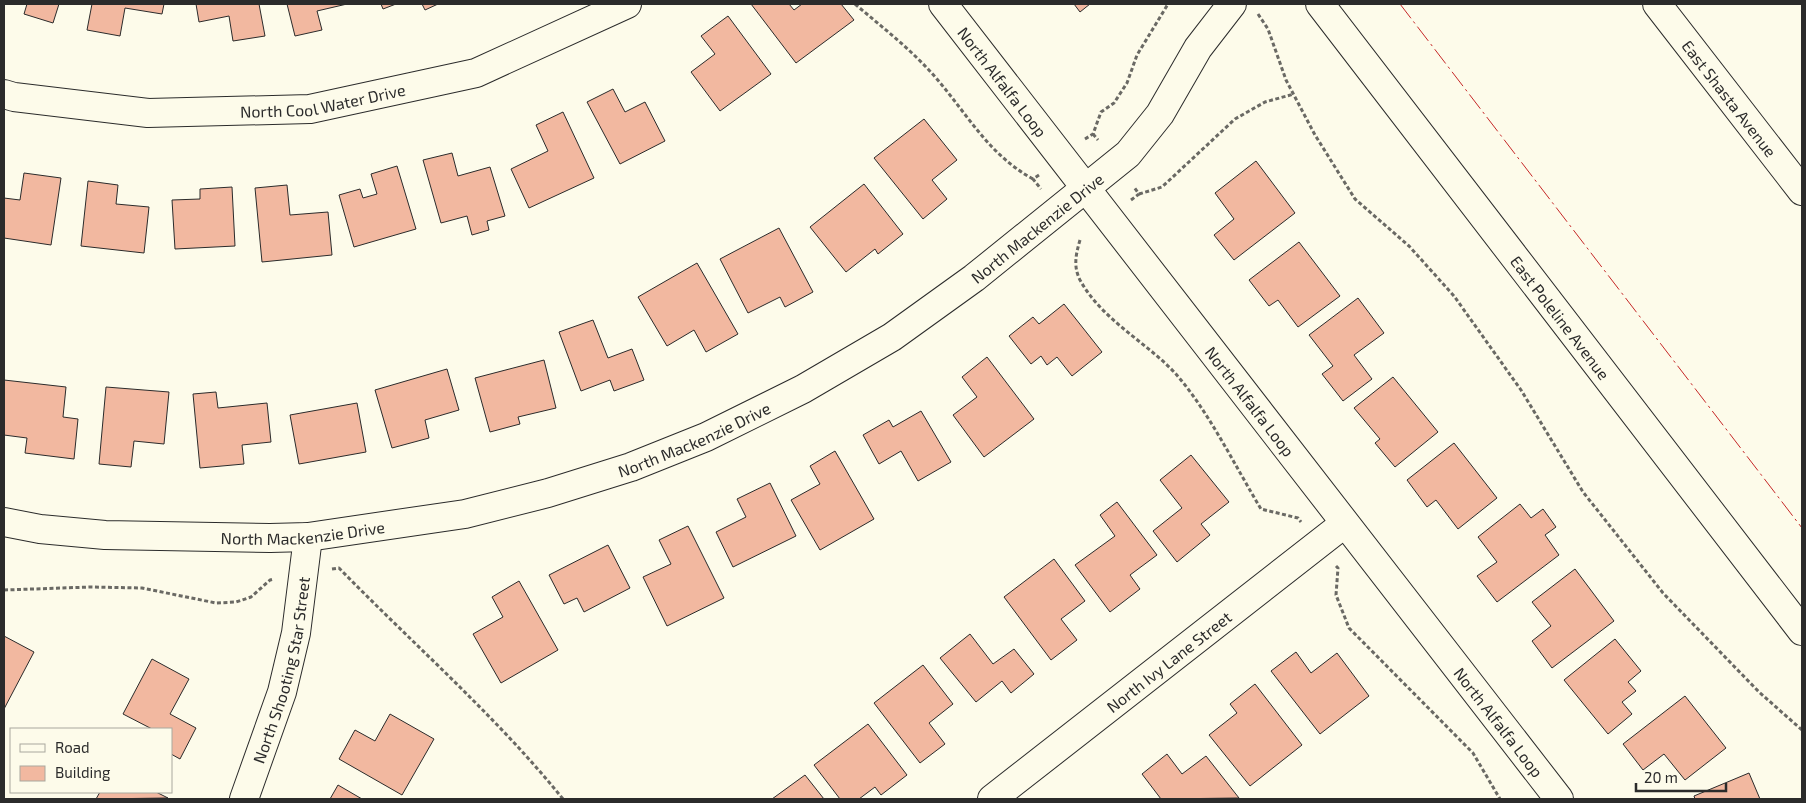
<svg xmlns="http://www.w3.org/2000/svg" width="1806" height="803" viewBox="0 0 1806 803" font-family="'Exo 2',sans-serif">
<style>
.building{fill:#f2b8a0;stroke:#2b2b2b}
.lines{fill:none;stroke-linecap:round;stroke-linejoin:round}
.minor-casing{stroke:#2b2b2b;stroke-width:30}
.secondary-casing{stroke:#2b2b2b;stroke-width:30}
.path{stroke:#6a6964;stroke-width:3;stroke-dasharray:4 2.5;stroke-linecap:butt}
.minor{stroke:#fdfbea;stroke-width:28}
.secondary{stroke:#fdfbea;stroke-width:28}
.power{stroke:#c62828;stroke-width:1;stroke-dasharray:18 4 2.5 4;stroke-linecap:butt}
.labels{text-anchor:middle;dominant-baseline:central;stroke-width:4;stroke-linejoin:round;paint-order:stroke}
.street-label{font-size:16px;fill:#2b2b2b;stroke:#fdfbea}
</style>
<rect width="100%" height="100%" fill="#fdfbea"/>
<g class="building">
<path d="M 27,4 L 59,4 L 53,23 L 24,14 Z"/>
<path d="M 92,4 L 164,4 L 162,14 L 125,8 L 120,36 L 87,30 Z"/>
<path d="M 196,4 L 259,4 L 265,36 L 233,41 L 229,16 L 199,22 Z"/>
<path d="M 287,4 L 347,4 L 317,11 L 322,30 L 295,36 Z"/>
<path d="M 381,4 L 396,4 L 383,9 Z"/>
<path d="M 422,4 L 438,4 L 425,10 Z"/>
<path d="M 751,4 L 789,4 L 794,10 L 802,4 L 841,4 L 854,20 L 796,63 Z"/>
<path d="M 1074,4 L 1090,4 L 1080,12 Z"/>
<path d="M 728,16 L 771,74 L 720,111 L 691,72 L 715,54 L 701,36 Z"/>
<path d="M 613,89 L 625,112 L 645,102 L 665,141 L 620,164 L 587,102 Z"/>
<path d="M 563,112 L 594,178 L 529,208 L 511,169 L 548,151 L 536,125 Z"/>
<path d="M 924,119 L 957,160 L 932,180 L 947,199 L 923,219 L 874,158 Z"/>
<path d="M 452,153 L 458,176 L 490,167 L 505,216 L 487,221 L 489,230 L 472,235 L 467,216 L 441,223 L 423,160 Z"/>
<path d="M 1256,161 L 1295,213 L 1234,260 L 1214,235 L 1234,219 L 1215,193 Z"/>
<path d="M 397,166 L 416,229 L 354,247 L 339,195 L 360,189 L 363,198 L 377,194 L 371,174 Z"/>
<path d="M 24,173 L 61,178 L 51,245 L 4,238 L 4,198 L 20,200 Z"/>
<path d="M 88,181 L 118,185 L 116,204 L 149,207 L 144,253 L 81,246 Z"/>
<path d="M 864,184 L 903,234 L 878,254 L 875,249 L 846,272 L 810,227 Z"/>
<path d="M 287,185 L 290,215 L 328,212 L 332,255 L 262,262 L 255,188 Z"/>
<path d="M 232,187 L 235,246 L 175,249 L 172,200 L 200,199 L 200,189 Z"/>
<path d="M 779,228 L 813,292 L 785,307 L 780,297 L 748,313 L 720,259 Z"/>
<path d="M 1299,242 L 1340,296 L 1298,327 L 1278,300 L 1269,306 L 1249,280 Z"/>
<path d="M 697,263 L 738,334 L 706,352 L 694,330 L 667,346 L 638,297 Z"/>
<path d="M 1358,298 L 1384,333 L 1354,355 L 1372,379 L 1343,401 L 1322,374 L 1333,366 L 1309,335 Z"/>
<path d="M 1064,304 L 1102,352 L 1072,376 L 1057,357 L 1047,365 L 1041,356 L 1031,364 L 1009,336 L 1033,317 L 1039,324 Z"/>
<path d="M 593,320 L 608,358 L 632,349 L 644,380 L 614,391 L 610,380 L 581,391 L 559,332 Z"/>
<path d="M 987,357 L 1034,419 L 984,457 L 953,415 L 977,397 L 962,377 Z"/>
<path d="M 544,360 L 556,408 L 518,417 L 520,424 L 490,432 L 475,378 Z"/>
<path d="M 447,369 L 459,410 L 425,420 L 429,438 L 392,448 L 375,390 Z"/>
<path d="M 1393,377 L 1438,432 L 1395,467 L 1375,443 L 1380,439 L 1354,408 Z"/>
<path d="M 4,380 L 66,387 L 63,417 L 78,419 L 74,459 L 25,453 L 27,438 L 4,435 Z"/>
<path d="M 106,387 L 169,392 L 164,444 L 134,441 L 131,467 L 99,464 Z"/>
<path d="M 216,392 L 218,408 L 267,403 L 271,442 L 242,445 L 244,464 L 200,468 L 193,394 Z"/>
<path d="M 357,403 L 366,452 L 299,464 L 290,415 Z"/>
<path d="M 921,411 L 951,462 L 918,481 L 901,451 L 879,464 L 863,435 L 889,420 L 893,427 Z"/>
<path d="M 1454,443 L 1497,498 L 1458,529 L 1436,500 L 1427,507 L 1407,480 Z"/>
<path d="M 835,451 L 874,519 L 820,550 L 791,500 L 820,484 L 810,466 Z"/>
<path d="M 1191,455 L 1229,502 L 1201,524 L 1210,535 L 1177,562 L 1153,531 L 1182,508 L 1160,480 Z"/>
<path d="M 770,483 L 796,536 L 733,567 L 716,532 L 746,517 L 737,499 Z"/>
<path d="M 1117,502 L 1157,555 L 1130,575 L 1140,589 L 1110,612 L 1075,565 L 1115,536 L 1100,515 Z"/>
<path d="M 1520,504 L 1531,518 L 1543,509 L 1556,527 L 1545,535 L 1559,555 L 1497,602 L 1477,576 L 1497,562 L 1478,537 Z"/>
<path d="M 688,526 L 724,598 L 667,626 L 643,577 L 671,564 L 659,540 Z"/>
<path d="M 608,545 L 630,588 L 584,612 L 577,598 L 564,604 L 549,575 Z"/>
<path d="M 1054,559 L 1085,601 L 1061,619 L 1077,640 L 1051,660 L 1004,597 Z"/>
<path d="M 1575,569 L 1614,621 L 1552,668 L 1532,641 L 1551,626 L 1532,602 Z"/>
<path d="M 519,581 L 558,650 L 501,683 L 473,634 L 503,617 L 492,597 Z"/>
<path d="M 970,634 L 993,664 L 1014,649 L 1034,674 L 1011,693 L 1002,681 L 976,702 L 940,658 Z"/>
<path d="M 4,636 L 34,652 L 4,709 Z"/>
<path d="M 1615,639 L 1641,671 L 1628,682 L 1636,691 L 1622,702 L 1632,714 L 1608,734 L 1564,680 Z"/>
<path d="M 1296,652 L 1311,673 L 1337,653 L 1369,696 L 1320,734 L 1271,671 Z"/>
<path d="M 152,659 L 189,679 L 170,714 L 196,728 L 180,759 L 171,754 L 171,729 L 152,729 L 123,714 Z"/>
<path d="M 923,665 L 953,704 L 929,723 L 945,744 L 920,763 L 874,703 Z"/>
<path d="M 1255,684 L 1302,745 L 1250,786 L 1209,735 L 1237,713 L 1230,704 Z"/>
<path d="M 1685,696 L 1726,748 L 1685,780 L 1664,754 L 1643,770 L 1623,744 Z"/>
<path d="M 390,714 L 434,739 L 402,795 L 339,759 L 355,730 L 375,741 Z"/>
<path d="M 868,724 L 907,775 L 881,795 L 875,787 L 859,799 L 840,799 L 814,765 Z"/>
<path d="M 1167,754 L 1182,774 L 1206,756 L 1239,798 L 1161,799 L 1142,774 Z"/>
<path d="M 1749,773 L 1760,799 L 1695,799 L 1694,796 Z"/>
<path d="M 805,775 L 824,799 L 772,799 Z"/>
<path d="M 338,785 L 362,799 L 330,799 Z"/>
<path d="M 100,792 L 156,792 L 168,798 L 96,799 Z"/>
</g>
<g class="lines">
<defs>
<g id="minor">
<path id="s1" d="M 943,4 L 1559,799"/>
<path id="s2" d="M 1657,4 L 1802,191"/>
<path id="s3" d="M 4,94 L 14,97 L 148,113 L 310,109 L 476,73 L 627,4"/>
<path id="s4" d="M 4,522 L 40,529 L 105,535 L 270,538 L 308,537 L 465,514 L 548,493 L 631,467 L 706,437 L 803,389 L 892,337 L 974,278 L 1128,154 L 1160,114 L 1198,48 L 1232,4"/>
<path id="s5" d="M 244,799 L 282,692 L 296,633 L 308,537"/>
<path id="s6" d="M 992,799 L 1344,524"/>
</g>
<g id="secondary">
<path id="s7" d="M 1320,4 L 1802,631"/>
</g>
</defs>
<use href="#minor" class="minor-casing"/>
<use href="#secondary" class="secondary-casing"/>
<g class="path">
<path d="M 855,4 C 883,28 912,50 936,78 C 968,115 989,155 1033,179"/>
<path d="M 1258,14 L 1268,29 L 1286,80 L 1315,135 L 1355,199 L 1409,246 L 1454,296 L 1521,390 L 1583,492 L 1663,593 L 1759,692 L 1802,730"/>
<path d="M 1093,134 L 1098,140"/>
<path d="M 1085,139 L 1093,134 L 1101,112 L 1114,103 L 1127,83 L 1137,55 L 1168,4"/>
<path d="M 1039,175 L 1033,179 L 1041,189"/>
<path d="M 1139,194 L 1162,187 L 1235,119 L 1265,102 L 1294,94"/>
<path d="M 1131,200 L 1139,194 L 1134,187"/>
<path d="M 1080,240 C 1076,254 1073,266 1080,280 C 1102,320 1145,341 1175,373 C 1208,410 1235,466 1261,509 L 1298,518 L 1301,522"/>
<path d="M 1336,566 L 1338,568 L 1336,595 L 1349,628 L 1473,753 L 1500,799"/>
<path d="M 332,569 L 339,568 C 414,645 495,715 563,799"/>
<path d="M 4,590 L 91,587 L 142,588 L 216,603 L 236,602 L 251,597 L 270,580 L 274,579"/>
</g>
<use href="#minor" class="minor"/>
<use href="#secondary" class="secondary"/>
<path class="power" d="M 1400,4 L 1802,528"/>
</g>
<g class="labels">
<g class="street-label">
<text stroke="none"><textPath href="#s1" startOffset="98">North Alfalfa Loop</textPath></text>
<text stroke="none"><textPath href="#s2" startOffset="119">East Shasta Avenue</textPath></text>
<text stroke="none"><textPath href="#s3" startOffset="321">North Cool Water Drive</textPath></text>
<text stroke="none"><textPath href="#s4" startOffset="1110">North Mackenzie Drive</textPath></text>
<text stroke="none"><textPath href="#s7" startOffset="395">East Poleline Avenue</textPath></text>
<text stroke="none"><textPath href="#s1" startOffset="502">North Alfalfa Loop</textPath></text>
<text stroke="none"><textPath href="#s4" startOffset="705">North Mackenzie Drive</textPath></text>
<text stroke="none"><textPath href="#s4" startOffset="300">North Mackenzie Drive</textPath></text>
<text stroke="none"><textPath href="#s6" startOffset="224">North Ivy Lane Street</textPath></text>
<text stroke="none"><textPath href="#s5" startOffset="135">North Shooting Star Street</textPath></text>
<text stroke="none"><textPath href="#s1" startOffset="908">North Alfalfa Loop</textPath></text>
</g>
</g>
<rect width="1806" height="803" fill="none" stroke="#2b2b2b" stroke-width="10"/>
<rect x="10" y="728" width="162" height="65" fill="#fdfbea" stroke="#a9a89e"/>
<rect x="20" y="744" width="25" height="8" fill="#fdfbea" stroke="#a9a89e"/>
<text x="55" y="753" font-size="15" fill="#2b2b2b">Road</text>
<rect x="20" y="766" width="25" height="15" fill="#f2b8a0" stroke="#a9a89e"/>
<text x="55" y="778" font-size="15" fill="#2b2b2b">Building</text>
<path d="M1636 783v8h90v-8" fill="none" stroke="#2b2b2b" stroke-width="2.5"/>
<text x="1644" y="783" font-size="15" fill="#2b2b2b" stroke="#fdfbea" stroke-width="4" paint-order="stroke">20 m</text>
</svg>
